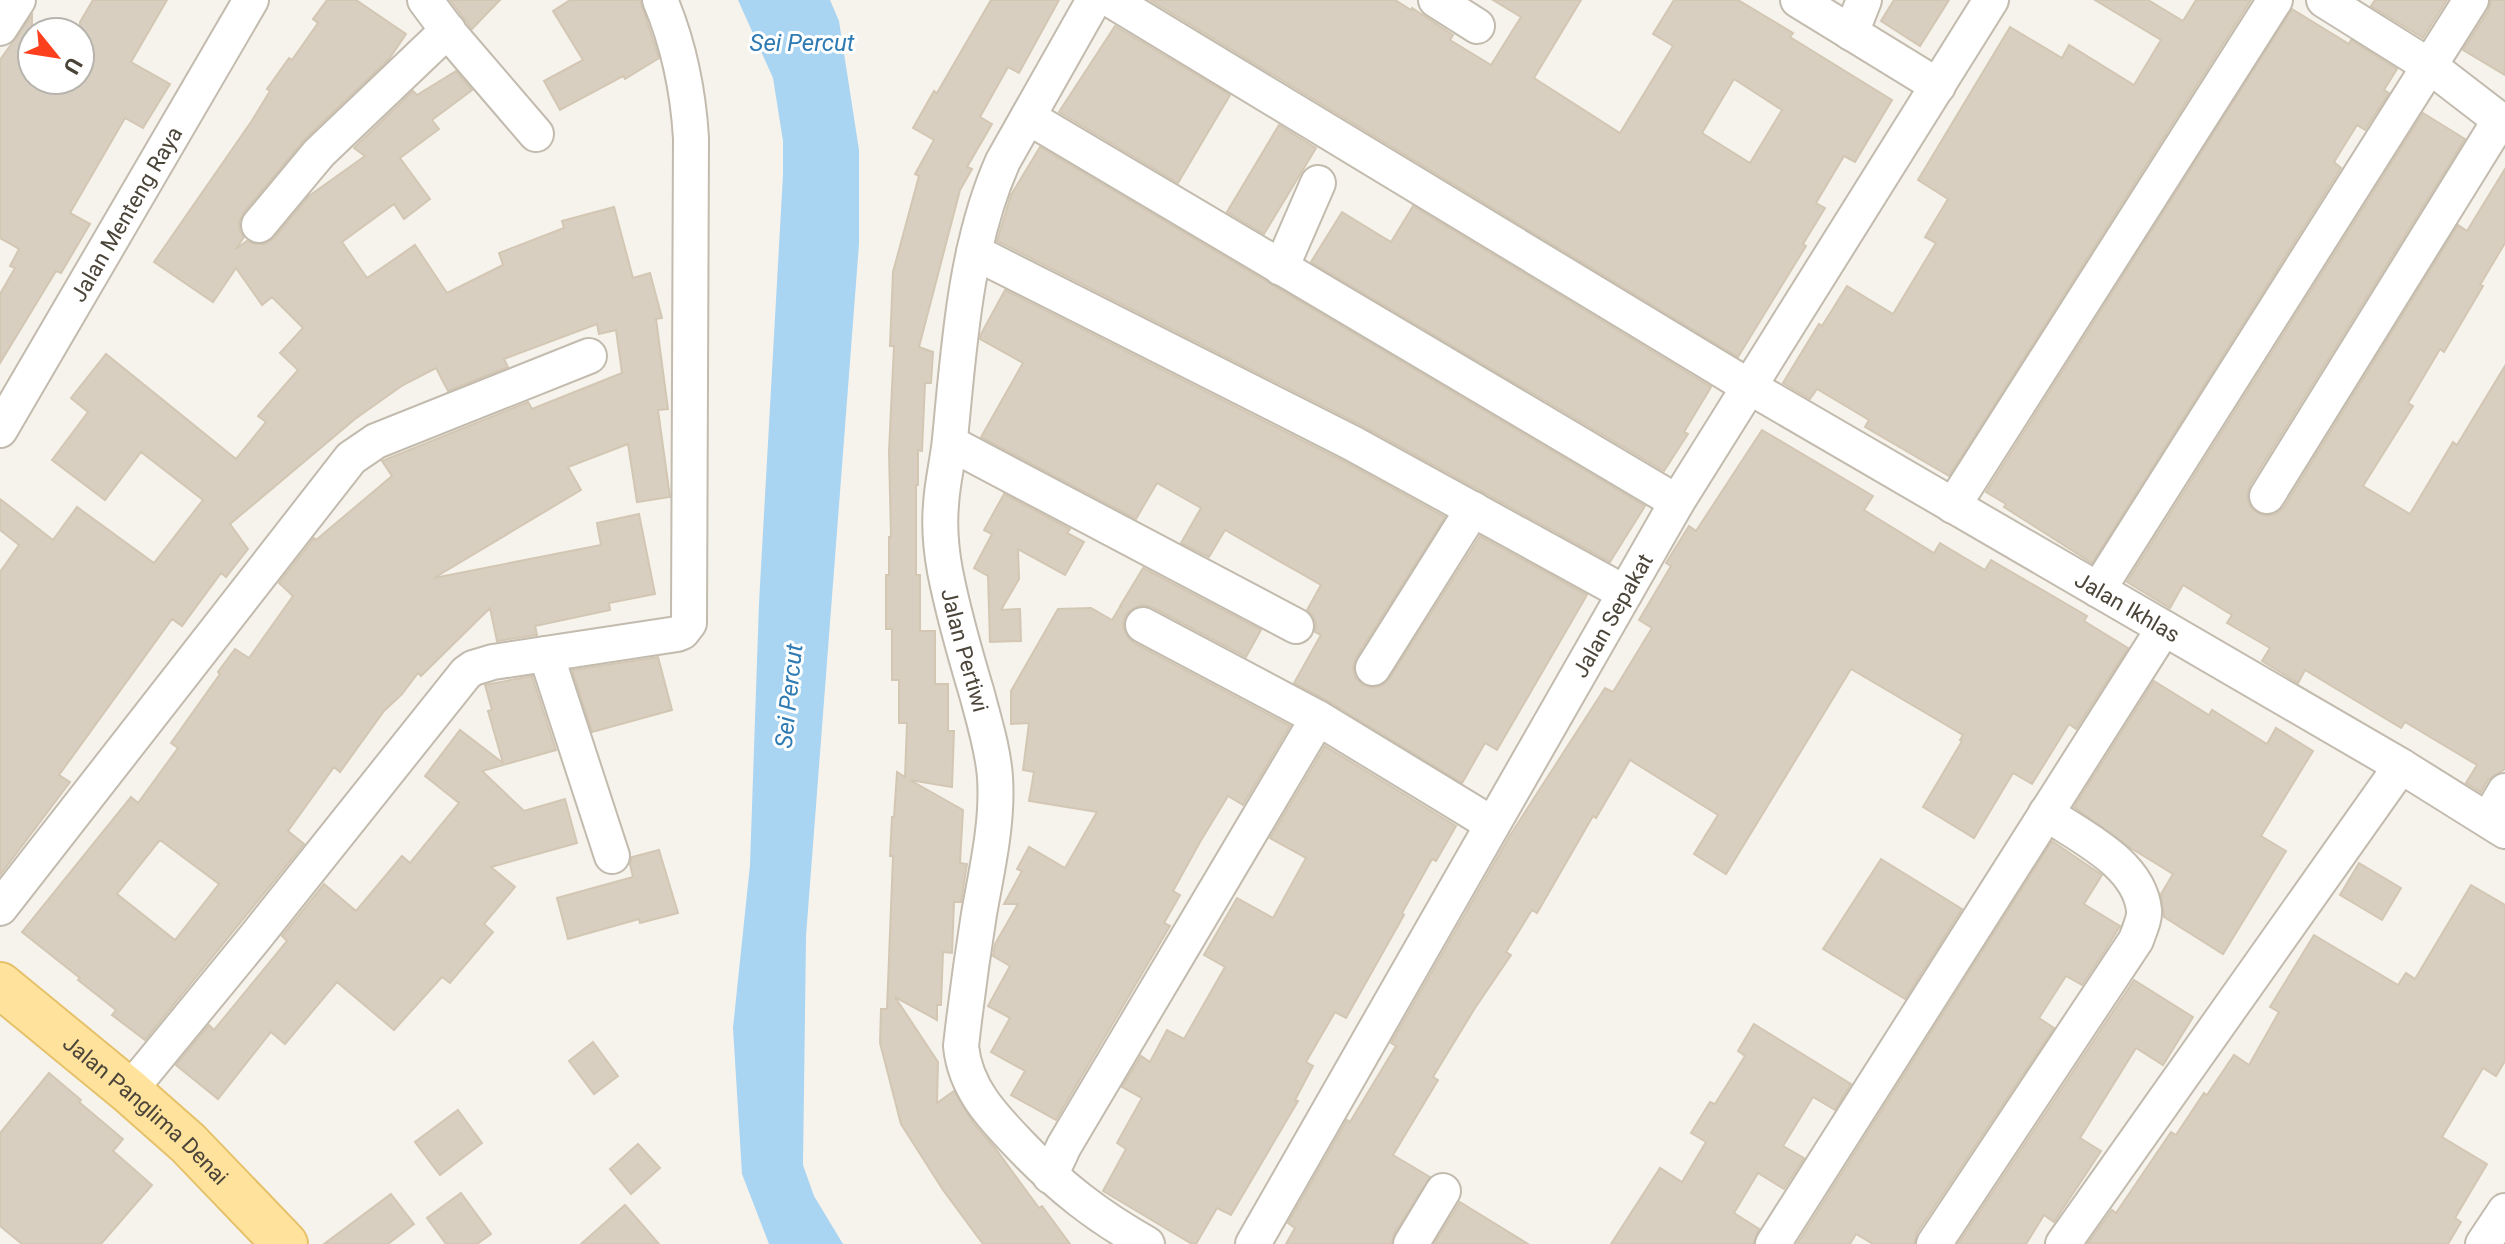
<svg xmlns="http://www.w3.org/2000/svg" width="2505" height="1244" viewBox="0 0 2505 1244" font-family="Roboto,sans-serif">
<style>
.water{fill:#a9d4f2}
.building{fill:#d8cfc1;stroke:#d3c7b4;stroke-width:2;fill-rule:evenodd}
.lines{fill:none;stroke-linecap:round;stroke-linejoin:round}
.minor-casing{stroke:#c2bbae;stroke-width:38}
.major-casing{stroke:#e6c16a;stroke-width:48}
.minor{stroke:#fff;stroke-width:34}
.major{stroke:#ffe39c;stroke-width:44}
.labels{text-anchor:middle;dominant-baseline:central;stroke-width:6;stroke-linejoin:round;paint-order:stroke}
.street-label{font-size:22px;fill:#4b4439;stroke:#fff}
.water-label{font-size:24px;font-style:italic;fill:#2e7ab2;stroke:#fff}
</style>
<rect width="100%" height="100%" fill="#f6f3ec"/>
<path class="water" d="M 738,0 L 830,0 L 839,21 L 859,150 L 859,244 L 806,936 L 803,1165 L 814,1196 L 843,1244 L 769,1244 L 742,1174 L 733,1028 L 750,865 L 759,603 L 783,175 L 783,141 L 773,78 Z"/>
<g class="building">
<path d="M 93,0 L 167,0 L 131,62 L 170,84 L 143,128 L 125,118 L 70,213 L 90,224 L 61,273 L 56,271 L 0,363 L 0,294 L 15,268 L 10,266 L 19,249 L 0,238 L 0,60 L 32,15 L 32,80 L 80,80 L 80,22 Z"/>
<path d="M 327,0 L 356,0 L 406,34 L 389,59 L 305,139 L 244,212 L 239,222 L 240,231 L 244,237 L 236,249 L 247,241 L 255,244 L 265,244 L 274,238 L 309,196 L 365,156 L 354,148 L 413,91 L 417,95 L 456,71 L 472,90 L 432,120 L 439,129 L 400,158 L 430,199 L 404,219 L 394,204 L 342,242 L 367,278 L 415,245 L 447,293 L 503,265 L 499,253 L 564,228 L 562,221 L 614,207 L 633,278 L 650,273 L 662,318 L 656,319 L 668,409 L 658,410 L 670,497 L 637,502 L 628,444 L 568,467 L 581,490 L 434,578 L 601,545 L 597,523 L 639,514 L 655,594 L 609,603 L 610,610 L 535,626 L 537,635 L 497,641 L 490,608 L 421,676 L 418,673 L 402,694 L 384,711 L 340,772 L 334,767 L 288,831 L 304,844 L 145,1040 L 112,1015 L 116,1010 L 78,980 L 80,978 L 22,932 L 131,797 L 138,803 L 178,748 L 171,743 L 220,674 L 218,672 L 235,649 L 249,658 L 293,596 L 279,583 L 314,538 L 316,540 L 392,476 L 382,461 L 528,402 L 532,409 L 622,373 L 616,330 L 599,334 L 597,324 L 504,359 L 508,367 L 448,391 L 436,368 L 403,385 L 355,419 L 230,524 L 248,549 L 226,577 L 221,573 L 182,626 L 172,619 L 59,775 L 70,782 L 0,875 L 0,572 L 19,545 L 0,530 L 0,499 L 53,540 L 77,507 L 154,563 L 203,500 L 141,452 L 105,500 L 52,460 L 88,412 L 71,398 L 106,354 L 236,459 L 266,422 L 258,416 L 298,370 L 280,353 L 303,328 L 272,297 L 262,305 L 236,268 L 213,302 L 154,262 L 251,122 L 270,91 L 267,89 L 289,58 L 292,60 L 318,23 L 313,19 ZM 160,840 L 219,884 L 175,940 L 117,894 Z"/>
<path d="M 450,0 L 500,0 L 472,29 Z"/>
<path d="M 570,0 L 640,0 L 659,58 L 625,79 L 623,76 L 560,110 L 544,81 L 583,60 L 553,11 Z"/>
<path d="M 991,0 L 1059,0 L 1019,73 L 1008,67 L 980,117 L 992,124 L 967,167 L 972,169 L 960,190 L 919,347 L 933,352 L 931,383 L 925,383 L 922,451 L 918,450 L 918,485 L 916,485 L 916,575 L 920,575 L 920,631 L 935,631 L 935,684 L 948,684 L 948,731 L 954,731 L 952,787 L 910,780 L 963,810 L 960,863 L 967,864 L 961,902 L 954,902 L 952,953 L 943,952 L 941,1005 L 937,1005 L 937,1020 L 895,997 L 938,1062 L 937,1103 L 954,1091 L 974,1124 L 995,1148 L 1039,1208 L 1042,1206 L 1070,1244 L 983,1244 L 943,1190 L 901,1124 L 880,1043 L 881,1009 L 887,1009 L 893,856 L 890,856 L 892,817 L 894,817 L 897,772 L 905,777 L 907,723 L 899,723 L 899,680 L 892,680 L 892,629 L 886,629 L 886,575 L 889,575 L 889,537 L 891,537 L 889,452 L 894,346 L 890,346 L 893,272 L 919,176 L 915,174 L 934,140 L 913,128 L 934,91 L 937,93 Z"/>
<path d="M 1150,0 L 1395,0 L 1411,10 L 1412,8 L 1453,35 L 1450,40 L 1491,65 L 1521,17 L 1493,0 L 1581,0 L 1534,78 L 1620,133 L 1673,46 L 1653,34 L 1674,0 L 1738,0 L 1793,33 L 1790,37 L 1892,100 L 1855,162 L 1844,156 L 1816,203 L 1825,208 L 1803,244 L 1806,246 L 1738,357 ZM 1734,79 L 1782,110 L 1750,163 L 1702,133 Z"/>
<path d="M 1894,0 L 1949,0 L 1920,46 L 1881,21 Z"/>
<path d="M 2095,0 L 2148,0 L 2183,21 L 2196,0 L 2251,0 L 1949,476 L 1865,427 L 1869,420 L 1817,389 L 1810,399 L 1783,383 L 1819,324 L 1822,326 L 1847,286 L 1893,314 L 1936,243 L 1925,237 L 1948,199 L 1918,180 L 2010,27 L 2062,58 L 2069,45 L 2134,85 L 2161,40 Z"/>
<path d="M 2375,0 L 2447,0 L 2423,38 L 2371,6 Z"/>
<path d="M 2491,0 L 2505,0 L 2505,75 L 2463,50 L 2488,11 Z"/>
<path d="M 2292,9 L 2349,44 L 2351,40 L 2397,69 L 2384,90 L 2389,93 L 2365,130 L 2357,125 L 2334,162 L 2341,168 L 2092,563 L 2004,507 L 2006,504 L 1986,492 Z"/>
<path d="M 1115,26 L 1230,95 L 1178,183 L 1059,112 Z"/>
<path d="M 2423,113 L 2465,139 L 2250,485 L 2247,496 L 2250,506 L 2257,513 L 2266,516 L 2276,514 L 2284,507 L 2458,225 L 2467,231 L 2505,169 L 2505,243 L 2480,285 L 2483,286 L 2444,352 L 2440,349 L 2408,403 L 2413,406 L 2363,486 L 2410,514 L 2453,442 L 2457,445 L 2505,366 L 2505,769 L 2488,780 L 2481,792 L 2466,783 L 2477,765 L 2405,722 L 2401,728 L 2305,670 L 2298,683 L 2262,661 L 2270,648 L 2227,623 L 2232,615 L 2183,585 L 2170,608 L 2127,582 Z"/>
<path d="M 1279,125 L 1316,148 L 1264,234 L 1227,212 Z"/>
<path d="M 1040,147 L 1645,506 L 1610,562 L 1361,425 L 997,241 L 1011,195 Z"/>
<path d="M 1413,206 L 1711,387 L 1684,432 L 1688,434 L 1664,471 L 1311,262 L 1342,212 L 1391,242 Z"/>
<path d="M 1005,290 L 1343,461 L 1445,517 L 1356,658 L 1353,668 L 1355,677 L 1363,685 L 1373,688 L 1383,685 L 1389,679 L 1480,536 L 1587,595 L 1497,750 L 1485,743 L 1462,783 L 1328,701 L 1294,683 L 1321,635 L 1315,632 L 1316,624 L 1313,616 L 1307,610 L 1321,585 L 1225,530 L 1209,557 L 1181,543 L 1201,508 L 1157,483 L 1136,519 L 981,437 L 1023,363 L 980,339 L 981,334 Z"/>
<path d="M 1762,430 L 1873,496 L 1864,510 L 1934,553 L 1940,543 L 1985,570 L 1991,560 L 2087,616 L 2084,621 L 2128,648 L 2076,729 L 2069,724 L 2032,784 L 2013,773 L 1974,838 L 1923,807 L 1962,741 L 1960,740 L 1963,735 L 1851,669 L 1726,874 L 1694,854 L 1718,815 L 1630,760 L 1596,818 L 1593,816 L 1537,913 L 1532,910 L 1506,952 L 1511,955 L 1475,1008 L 1433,1077 L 1438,1080 L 1393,1155 L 1430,1177 L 1394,1234 L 1391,1244 L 1286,1244 L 1295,1228 L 1288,1223 L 1347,1120 L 1350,1122 L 1396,1046 L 1391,1043 L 1509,837 L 1605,688 L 1613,692 L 1652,628 L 1639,620 L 1671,566 L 1666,563 L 1689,526 L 1696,531 Z"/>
<path d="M 1004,494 L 1070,529 L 1067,533 L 1084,542 L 1065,575 L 1018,549 L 1019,579 L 1001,610 L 1020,609 L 1021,641 L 990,642 L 988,576 L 974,568 L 992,534 L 984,530 Z"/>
<path d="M 1143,568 L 1261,630 L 1246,657 L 1152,607 L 1142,605 L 1132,609 L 1125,616 L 1123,626 L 1127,636 L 1134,643 L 1290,726 L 1243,805 L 1228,796 L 1200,842 L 1173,891 L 1180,895 L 1164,923 L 1170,926 L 1056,1120 L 1011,1095 L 1025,1071 L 991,1052 L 1010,1018 L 988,1006 L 1010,966 L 993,956 L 995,944 L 1018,904 L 1004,904 L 1022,871 L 1017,869 L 1029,847 L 1065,868 L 1097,812 L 1029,801 L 1034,772 L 1023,770 L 1029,723 L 1011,724 L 1011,691 L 1058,609 L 1091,608 L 1112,620 L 1120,607 L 1122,607 L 1120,606 Z"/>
<path d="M 658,657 L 672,710 L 592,732 L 572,670 Z"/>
<path d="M 532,676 L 556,750 L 482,771 L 524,811 L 565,799 L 577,843 L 491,867 L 515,887 L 484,924 L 493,932 L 450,983 L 442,977 L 394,1030 L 337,982 L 285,1044 L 271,1032 L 218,1099 L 176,1065 L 209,1025 L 214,1030 L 287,941 L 282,936 L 324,884 L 356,911 L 402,856 L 410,863 L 459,803 L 425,776 L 460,730 L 503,763 L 488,711 L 492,710 L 485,685 Z"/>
<path d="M 2154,681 L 2209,715 L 2212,710 L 2267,744 L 2276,728 L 2313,751 L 2261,836 L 2286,851 L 2223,954 L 2164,917 L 2161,894 L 2173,874 L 2129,847 L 2074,807 Z"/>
<path d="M 1325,746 L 1456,826 L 1436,861 L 1432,859 L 1402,913 L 1404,915 L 1346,1018 L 1335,1012 L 1306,1062 L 1313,1066 L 1295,1100 L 1298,1101 L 1231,1215 L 1217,1208 L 1196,1244 L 1192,1244 L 1103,1191 L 1126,1149 L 1117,1143 L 1142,1098 L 1122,1087 L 1141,1056 L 1150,1062 L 1167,1030 L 1184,1039 L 1225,967 L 1204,955 L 1237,898 L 1273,918 L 1306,858 L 1270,838 Z"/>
<path d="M 2052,841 L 2102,875 L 2084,904 L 2120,926 L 2106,949 L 2082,985 L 2066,976 L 2039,1018 L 2054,1028 L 1917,1233 L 1914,1244 L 1873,1244 L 1856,1234 L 1850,1244 L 1797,1244 Z"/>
<path d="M 659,850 L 678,913 L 640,923 L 639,919 L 568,939 L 557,898 L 633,877 L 630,864 L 632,857 Z"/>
<path d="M 1881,859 L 1962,909 L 1905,999 L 1823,949 Z"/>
<path d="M 2359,863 L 2401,888 L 2382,920 L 2340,895 Z"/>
<path d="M 2471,885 L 2505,905 L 2505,1061 L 2496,1076 L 2483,1068 L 2442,1137 L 2487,1164 L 2455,1218 L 2461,1222 L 2448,1244 L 2088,1243 L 2112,1210 L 2116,1213 L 2171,1132 L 2176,1135 L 2204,1093 L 2207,1095 L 2234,1055 L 2249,1065 L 2279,1012 L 2270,1007 L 2314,935 L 2398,985 L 2406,973 L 2415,979 Z"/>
<path d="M 2134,980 L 2193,1017 L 2163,1065 L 2136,1048 L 2080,1138 L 2101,1151 L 2054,1222 L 2044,1215 L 2026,1244 L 1958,1244 Z"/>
<path d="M 1754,1024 L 1851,1084 L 1835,1110 L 1813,1097 L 1783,1146 L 1804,1158 L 1784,1189 L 1758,1173 L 1734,1213 L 1759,1229 L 1753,1244 L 1611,1244 L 1660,1168 L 1682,1182 L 1706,1142 L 1691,1133 L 1710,1102 L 1715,1104 L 1745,1056 L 1738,1051 Z"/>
<path d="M 593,1042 L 618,1076 L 594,1094 L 569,1061 Z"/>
<path d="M 49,1073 L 81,1100 L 79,1102 L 123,1139 L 113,1151 L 152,1185 L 101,1244 L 22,1244 L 0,1226 L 0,1133 Z"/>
<path d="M 458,1110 L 482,1143 L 440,1175 L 415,1142 Z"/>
<path d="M 638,1144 L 660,1168 L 631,1194 L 610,1169 Z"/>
<path d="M 461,1193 L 491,1234 L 477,1244 L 446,1244 L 427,1218 Z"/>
<path d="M 391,1194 L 414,1224 L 388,1244 L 324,1244 Z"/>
<path d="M 1460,1202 L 1528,1244 L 1434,1244 Z"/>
<path d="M 625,1205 L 659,1244 L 581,1244 Z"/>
</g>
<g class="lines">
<defs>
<g id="minor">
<path d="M 425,0 L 451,35 L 536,134"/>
<path id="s1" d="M 1094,0 L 1003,161 C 965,246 959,347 950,439 C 948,461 942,483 941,505 C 939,527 941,549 945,571 C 953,612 965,654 977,694 C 984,721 993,749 995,777 C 998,823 987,869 979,914 C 972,958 966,1002 961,1046 C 965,1088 992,1116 1020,1145 C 1060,1187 1097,1216 1147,1244"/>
<path id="s2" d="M 1111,0 L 1748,386 L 2401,766 L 2505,831"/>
<path d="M 1436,0 L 1477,26"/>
<path d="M 1798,0 L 1938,86"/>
<path d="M 2324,0 L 2431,67 L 2505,124"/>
<path d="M 0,28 L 18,0"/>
<path d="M 1851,33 L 1864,0"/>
<path d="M 1028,117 L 1677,502"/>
<path d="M 259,225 L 319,153 L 448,30"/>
<path d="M 974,252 L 1352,443 L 1625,593"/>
<path d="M 1281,268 L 1318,183"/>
<path id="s3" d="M 0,430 L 251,0"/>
<path d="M 950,443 L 1296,626"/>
<path d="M 2267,496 L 2500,120"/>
<path d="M 1953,506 L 2275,0"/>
<path d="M 2098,590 L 2471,0"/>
<path d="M 546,654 L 612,856"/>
<path d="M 1373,668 L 1473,509"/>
<path d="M 1318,718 L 1492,824"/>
<path d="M 2488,820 L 2505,791"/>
<path d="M 0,908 L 351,458 L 376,441 L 589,356"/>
<path d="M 129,1091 L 253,940 L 466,673 L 473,668 L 493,662 L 677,634 L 682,632 L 689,623 L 691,138 C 688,89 679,45 660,0"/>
<path d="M 1050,1176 L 1064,1146 L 1318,718 L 1143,625"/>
<path id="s4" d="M 1253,1244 L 1677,502 L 1991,0"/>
<path d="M 1411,1244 L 1443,1191"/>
<path d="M 1773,1244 L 2164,628"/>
<path d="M 1934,1244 L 2136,940 C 2139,931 2145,919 2144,910 C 2139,863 2081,837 2046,813"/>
<path d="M 2063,1244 L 2401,766"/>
<path d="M 2483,1244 L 2505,1211"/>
</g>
<g id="major">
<path id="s5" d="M 0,985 L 129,1091 L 188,1143 L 285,1244"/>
</g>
</defs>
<use href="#minor" class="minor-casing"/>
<use href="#major" class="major-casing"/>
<use href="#minor" class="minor"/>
<use href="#major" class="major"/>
</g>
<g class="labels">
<g class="street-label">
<text stroke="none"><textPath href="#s3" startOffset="250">Jalan Menteng Raya</textPath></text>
<text stroke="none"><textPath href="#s2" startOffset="1184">Jalan Ikhlas</textPath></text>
<text stroke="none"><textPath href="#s4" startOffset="724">Jalan Sepakat</textPath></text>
<text stroke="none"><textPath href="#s1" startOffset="684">Jalan Pertiwi</textPath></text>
<text stroke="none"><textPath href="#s5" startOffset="192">Jalan Panglima Denai</textPath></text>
</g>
<g class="water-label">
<text x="802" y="43">Sei Percut</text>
<text transform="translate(789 696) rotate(-84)">Sei Percut</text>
</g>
</g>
<g transform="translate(56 56) rotate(120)"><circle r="38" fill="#ffffff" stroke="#b7b4b0" stroke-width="2"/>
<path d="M0-6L14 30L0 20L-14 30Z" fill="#fc3f1d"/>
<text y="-12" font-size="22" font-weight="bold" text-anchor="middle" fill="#4b4439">U</text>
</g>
</svg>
